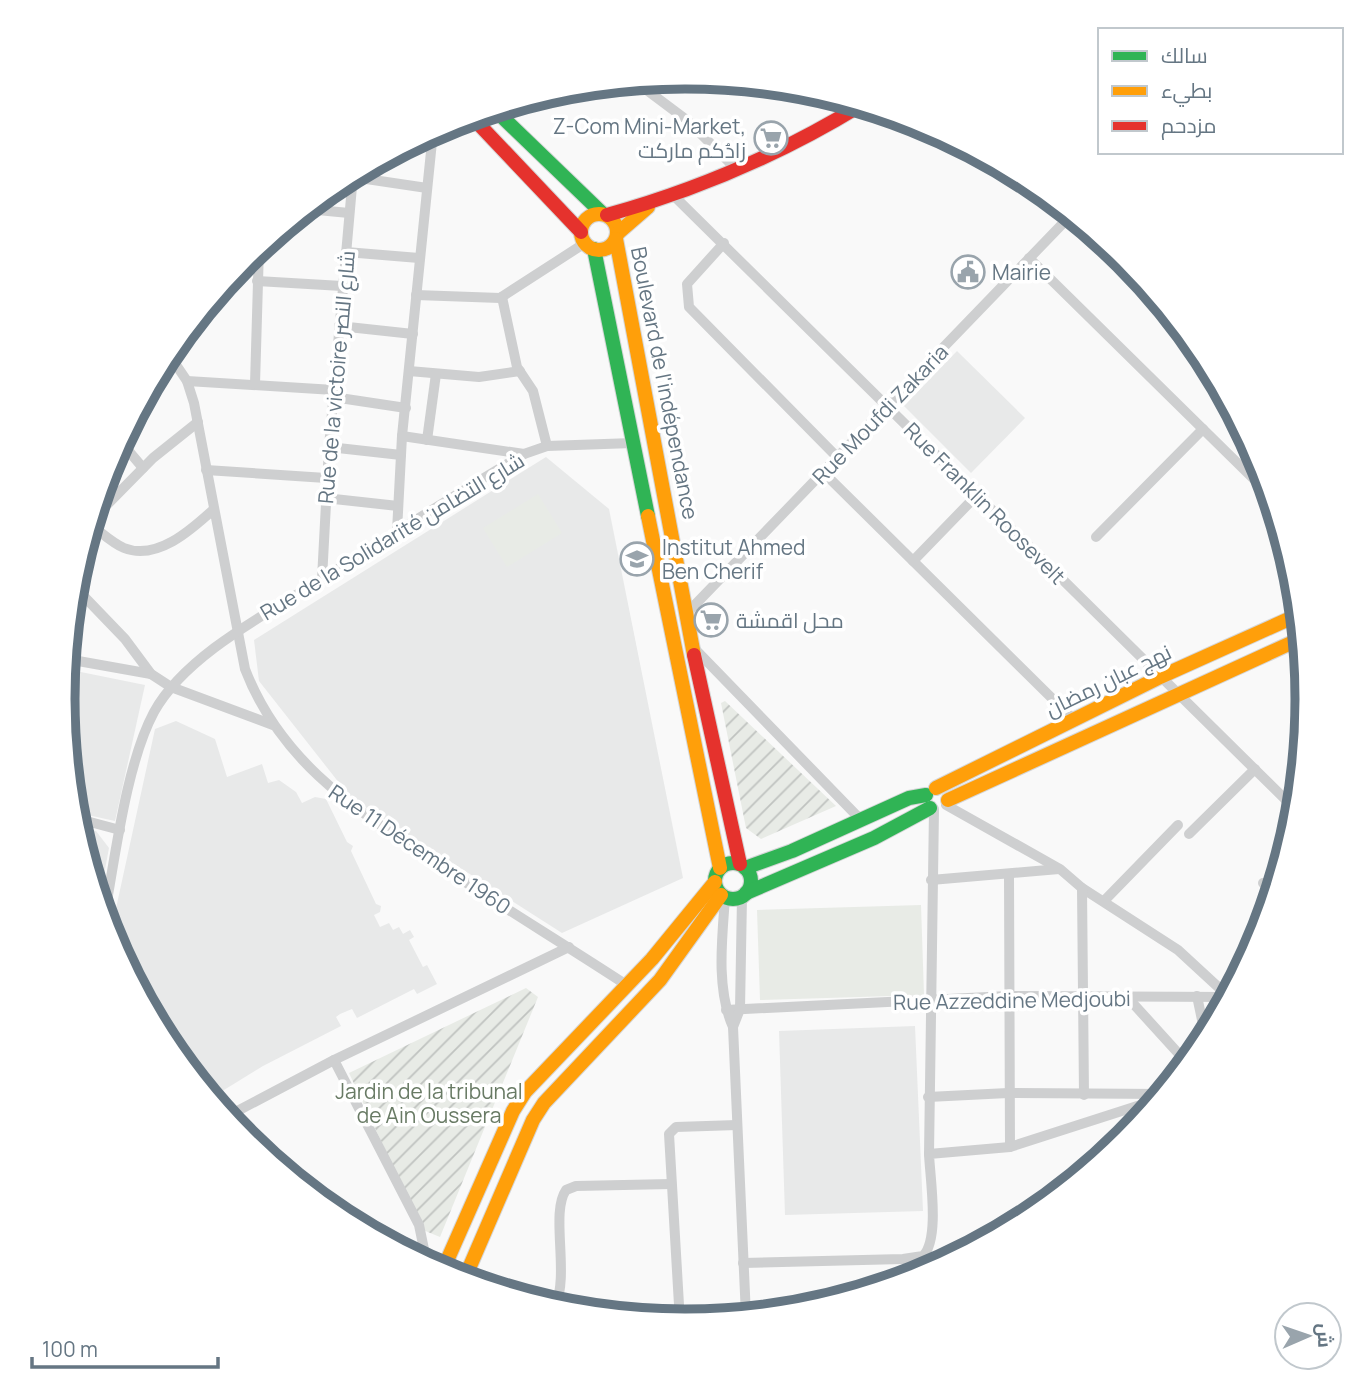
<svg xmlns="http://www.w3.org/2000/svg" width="1371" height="1399" viewBox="0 0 1371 1399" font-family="Manrope,Cairo,sans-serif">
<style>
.built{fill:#e8e9e9}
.green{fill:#e8ebe6}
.garden{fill:url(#garden-furrows)}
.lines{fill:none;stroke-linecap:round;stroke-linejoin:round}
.fast-casing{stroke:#d5d6d7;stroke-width:16}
.slow-casing{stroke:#d5d6d7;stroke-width:16}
.jam-casing{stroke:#d5d6d7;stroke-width:16}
.street{stroke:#cecfd0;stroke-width:10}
.fast{stroke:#30b455;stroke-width:14}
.slow{stroke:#ff9f0a;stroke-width:14}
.jam{stroke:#e5322d;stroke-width:14}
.labels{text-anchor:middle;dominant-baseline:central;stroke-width:7;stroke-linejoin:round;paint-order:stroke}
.poi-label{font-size:21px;fill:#657683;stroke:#fff;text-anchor:start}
.street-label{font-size:21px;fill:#657683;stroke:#fff}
.park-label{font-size:21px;fill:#687a64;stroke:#fff}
.rim{fill:none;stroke:#657683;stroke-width:9}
</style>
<defs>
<pattern id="garden-furrows" width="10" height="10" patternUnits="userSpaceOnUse" patternTransform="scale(1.75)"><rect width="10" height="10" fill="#e8ebe6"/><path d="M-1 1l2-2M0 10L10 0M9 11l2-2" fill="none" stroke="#c0c3c0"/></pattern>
</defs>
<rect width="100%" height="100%" fill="#f9f9f9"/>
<g class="built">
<path d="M 957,351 L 1025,418 L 971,473 L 904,406 Z"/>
<path d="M 546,457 L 609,509 L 683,878 L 562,933 L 351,798 L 259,681 L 254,640 Z"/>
<path d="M 66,669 L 145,685 L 115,821 L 74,812 L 63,699 Z"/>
<path d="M 176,721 L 215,739 L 227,777 L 262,764 L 268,783 L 279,780 L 296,792 L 302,803 L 315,797 L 326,799 L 347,842 L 353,846 L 351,851 L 376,904 L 381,906 L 380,912 L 374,915 L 380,927 L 389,923 L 393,930 L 399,927 L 403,934 L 410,930 L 414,937 L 409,940 L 423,967 L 427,965 L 437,984 L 417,994 L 414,989 L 357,1018 L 352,1009 L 340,1014 L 336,1017 L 341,1026 L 263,1066 L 211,1098 L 168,1045 L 110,936 L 155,729 Z"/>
<path d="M 77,826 L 96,831 L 109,848 L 99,901 Z"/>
<path d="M 915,1026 L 923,1211 L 785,1215 L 779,1031 Z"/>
</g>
<g class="green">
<path d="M 538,494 L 562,533 L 507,567 L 483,528 Z"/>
<path d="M 921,905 L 924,995 L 760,1000 L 757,910 Z"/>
</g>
<g class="garden">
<path d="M 725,701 L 836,806 L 761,839 L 746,828 L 721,703 Z"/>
<path d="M 526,988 L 538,997 L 440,1237 L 423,1230 L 349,1073 Z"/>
</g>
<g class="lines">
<defs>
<g id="fast">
<path d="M 495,110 L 603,214"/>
<path d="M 594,249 L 648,516"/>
<circle cx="733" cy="881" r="18"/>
<path d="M 745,868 L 792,851 L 909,798 L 926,795"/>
<path d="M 746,893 L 874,838 L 930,808"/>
</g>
<g id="slow">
<circle cx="599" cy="232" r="18"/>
<path d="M 618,233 L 648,207"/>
<path d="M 616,239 L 694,655"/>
<path d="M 648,516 L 720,868"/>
<path d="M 936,788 L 1160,677 L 1300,614"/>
<path d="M 948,800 L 1302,638"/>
<path d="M 442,1272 L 513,1111 L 525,1092 L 652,959 L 715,882"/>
<path d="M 464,1280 L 533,1120 L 544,1103 L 660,980 L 721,895"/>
</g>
<g id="jam">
<path d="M 472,117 L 581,232"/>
<path d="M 607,215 C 697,190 781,154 861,105"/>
<path d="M 694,655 L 740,864"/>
</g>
</defs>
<use href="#fast" class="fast-casing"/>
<use href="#slow" class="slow-casing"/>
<use href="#jam" class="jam-casing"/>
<g class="street">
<path d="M 636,82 L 688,121 L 737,170"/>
<path d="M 433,132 L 402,436 L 524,454"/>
<path d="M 353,177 L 427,188"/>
<path d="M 673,195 L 1297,811"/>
<path d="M 307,209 L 349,213"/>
<path d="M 724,243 L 687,284 L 689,307 L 838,458"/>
<path d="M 346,252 L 419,258"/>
<path d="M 1029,258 L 1271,496"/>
<path d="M 257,281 L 342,286"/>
<path d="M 416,295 L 500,298 L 585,243"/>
<path d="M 502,297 L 517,367 L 533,391 L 547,446"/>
<path d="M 339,326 L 413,334"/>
<path d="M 168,353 L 187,381 L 194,403 L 245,669 C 281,763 356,809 435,862 C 499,905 564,944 628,986"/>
<path d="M 409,371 L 479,377 L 520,371"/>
<path d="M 187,381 L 334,390"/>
<path d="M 255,384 L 259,248"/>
<path d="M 333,397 L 406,408"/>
<path d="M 427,440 L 436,374"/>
<path d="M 121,442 L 143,468"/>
<path d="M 329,447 L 401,455"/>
<path d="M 206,470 L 326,478"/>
<path d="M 824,473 L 1074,720"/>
<path d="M 325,498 L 398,506"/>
<path d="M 93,519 L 153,458 L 198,422"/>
<path d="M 91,525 C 101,532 112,543 124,548 C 157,561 191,530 213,510"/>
<path d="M 397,531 L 402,436"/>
<path d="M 1096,537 L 1203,429"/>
<path d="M 913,561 L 976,496"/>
<path d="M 322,579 L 329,447 L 353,175"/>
<path d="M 74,586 L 125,639 L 151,674 L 171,687 L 273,725"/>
<path d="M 688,612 L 1071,215"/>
<path d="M 693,647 L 861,820"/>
<path d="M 67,659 L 151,674"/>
<path d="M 946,805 L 1060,869 L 1082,888 L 1178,950 L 1229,997"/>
<path d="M 75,818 L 120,830"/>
<path d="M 1189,834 L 1255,769"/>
<path d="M 1009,876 L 1010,1147"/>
<path d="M 931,880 L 1059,869"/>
<path d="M 1263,883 L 1274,894"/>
<path d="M 1082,888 L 1084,1095"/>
<path d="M 725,898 C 722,939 716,989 733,1027 L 746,1316"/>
<path d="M 1104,901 L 1178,825"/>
<path d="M 104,918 C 115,859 126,764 154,712 C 186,654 270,612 324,578 C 390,536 456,494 524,454 L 547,446 L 633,443"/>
<path d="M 1197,996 L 1206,1039"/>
<path d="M 1129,999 L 1188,1064"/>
<path d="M 726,1010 L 1008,996 L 1229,997"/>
<path d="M 733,1027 L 740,1009 L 742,897"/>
<path d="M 334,1060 L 419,1225 L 426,1259"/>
<path d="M 928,1097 L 1008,1093 L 1163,1094"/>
<path d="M 226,1117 L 334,1060 L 569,947"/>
<path d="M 929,1154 L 934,809"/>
<path d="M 1029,1218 L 1035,1205 L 1054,1198"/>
<path d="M 370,1233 C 407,1234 412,1248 438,1270"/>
<path d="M 743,1263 L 903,1259 L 923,1256 C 940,1239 930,1178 929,1154 L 1010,1147 L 1159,1099"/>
<path d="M 555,1307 C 570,1274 550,1213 566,1190 L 576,1186 L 671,1184"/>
<path d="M 680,1322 L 669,1134 L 676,1127 L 737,1125"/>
</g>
<use href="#fast" class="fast"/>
<use href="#slow" class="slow"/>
<use href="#jam" class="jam"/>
</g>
<defs>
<symbol id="supermarket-ring" viewBox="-11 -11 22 22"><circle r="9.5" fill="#fff" stroke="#99a4ac" stroke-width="1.5"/><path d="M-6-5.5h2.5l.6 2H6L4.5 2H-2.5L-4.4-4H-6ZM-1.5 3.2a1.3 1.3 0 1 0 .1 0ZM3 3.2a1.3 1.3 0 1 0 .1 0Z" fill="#99a4ac"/></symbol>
<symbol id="civic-ring" viewBox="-11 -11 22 22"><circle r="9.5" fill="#fff" stroke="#99a4ac" stroke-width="1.5"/><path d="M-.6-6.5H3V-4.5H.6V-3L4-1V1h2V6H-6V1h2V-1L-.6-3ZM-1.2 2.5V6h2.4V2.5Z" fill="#99a4ac"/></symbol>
<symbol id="university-ring" viewBox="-11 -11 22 22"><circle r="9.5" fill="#fff" stroke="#99a4ac" stroke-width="1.5"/><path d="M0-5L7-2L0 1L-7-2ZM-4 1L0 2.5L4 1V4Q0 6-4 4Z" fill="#99a4ac"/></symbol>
</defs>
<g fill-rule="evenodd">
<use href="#supermarket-ring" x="752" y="119" width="38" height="38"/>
<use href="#civic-ring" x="949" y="253" width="38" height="38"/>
<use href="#university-ring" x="618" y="540" width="38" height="38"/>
<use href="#supermarket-ring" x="692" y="601" width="38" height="38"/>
</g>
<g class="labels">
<g class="poi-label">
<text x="746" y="126" text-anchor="end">Z-Com Mini-Market,<tspan x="746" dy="24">زادُكم ماركت</tspan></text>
<text x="992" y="272">Mairie</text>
<text x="662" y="547">Institut Ahmed<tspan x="662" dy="24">Ben Cherif</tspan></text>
<text x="736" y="620">محل اقمشة</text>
</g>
<g class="street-label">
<text transform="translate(336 377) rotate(-85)">Rue de la victoire شارع النصر</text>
<text transform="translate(665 383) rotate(79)">Boulevard de l'indépendance</text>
<text transform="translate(880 414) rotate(-46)">Rue Moufdi Zakaria</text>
<text transform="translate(985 503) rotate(45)">Rue Franklin Roosevelt</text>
<text transform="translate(392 536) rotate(-31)">Rue de la Solidarité شارع التضامن</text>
<text transform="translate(1108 680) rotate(-26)">نهج عبان رمضان</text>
<text transform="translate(420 849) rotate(34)">Rue 11 Décembre 1960</text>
<text transform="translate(1012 1000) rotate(-1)">Rue Azzeddine Medjoubi</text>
</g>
<g class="park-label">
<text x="429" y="1091">Jardin de la tribunal<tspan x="429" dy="24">de Ain Oussera</tspan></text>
</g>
</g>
<path d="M0 0H1371V1399H0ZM75 699a610 610 0 1 1 1220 0a610 610 0 1 1-1220 0Z" fill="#fff" fill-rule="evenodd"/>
<path class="rim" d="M75 699a610 610 0 1 1 1220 0a610 610 0 1 1-1220 0Z"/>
<rect x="1098" y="28" width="245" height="126" fill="#ffffff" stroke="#c1c8cd" stroke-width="2"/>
<rect x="1112" y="51" width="35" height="10" fill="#30b455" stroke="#c1c8cd" stroke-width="2"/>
<text x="1161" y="63" font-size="21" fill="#657683">سالك</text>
<rect x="1112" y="86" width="35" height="10" fill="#ff9f0a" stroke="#c1c8cd" stroke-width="2"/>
<text x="1161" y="98" font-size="21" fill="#657683">بطيء</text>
<rect x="1112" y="121" width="35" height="10" fill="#e5322d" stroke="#c1c8cd" stroke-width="2"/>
<text x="1161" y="133" font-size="21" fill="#657683">مزدحم</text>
<g transform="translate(1308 1336) rotate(88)"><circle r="33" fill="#ffffff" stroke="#c1c8cd" stroke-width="2"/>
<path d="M0-5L12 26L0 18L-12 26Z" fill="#99a4ac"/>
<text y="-10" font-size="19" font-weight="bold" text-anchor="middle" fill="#657683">ش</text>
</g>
<path d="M32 1357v10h186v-10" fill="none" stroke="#657683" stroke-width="3.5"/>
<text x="42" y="1357" font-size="21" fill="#657683" stroke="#ffffff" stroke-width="5" paint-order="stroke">100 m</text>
</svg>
